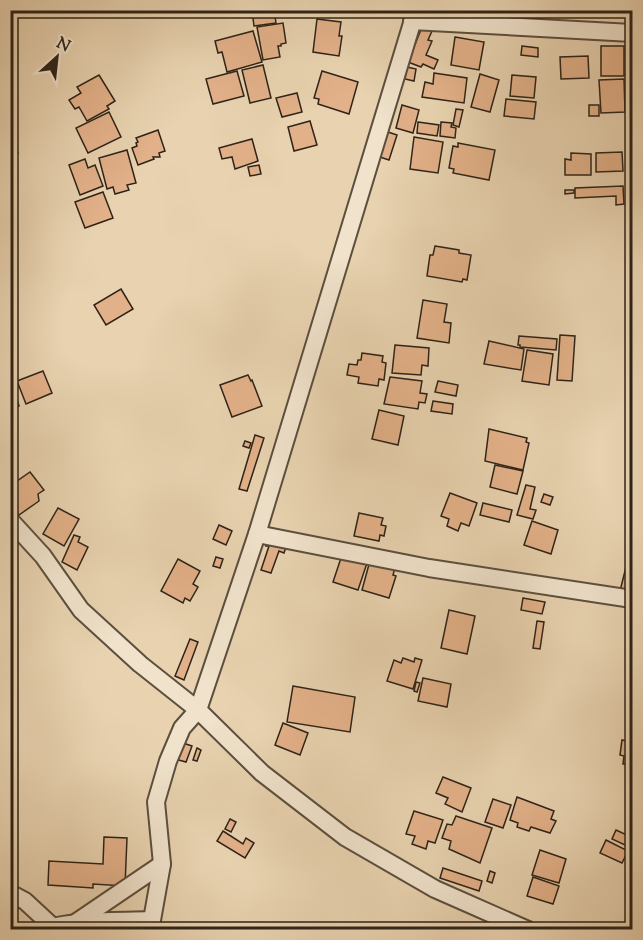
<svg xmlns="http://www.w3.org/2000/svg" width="643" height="940" viewBox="0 0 643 940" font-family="'Sorts Mill Goudy',serif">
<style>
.building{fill:#e3b189;stroke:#2e2318;stroke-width:1.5}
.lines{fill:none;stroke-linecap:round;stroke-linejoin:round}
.minor-casing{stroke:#5c4f3e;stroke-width:20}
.minor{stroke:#f0e2cb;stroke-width:16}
</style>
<rect width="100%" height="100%" fill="#e8d2af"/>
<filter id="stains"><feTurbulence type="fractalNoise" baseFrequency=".00333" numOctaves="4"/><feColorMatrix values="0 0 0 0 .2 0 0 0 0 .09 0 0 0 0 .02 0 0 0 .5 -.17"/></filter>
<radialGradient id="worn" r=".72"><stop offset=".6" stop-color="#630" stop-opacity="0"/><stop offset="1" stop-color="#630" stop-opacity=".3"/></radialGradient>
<g class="building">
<path d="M 252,10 L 274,10 L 276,23 L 254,26 Z"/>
<path d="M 436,10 L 454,10 L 452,17 L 435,12 Z"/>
<path d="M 317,19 L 341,22 L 339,36 L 342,36 L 339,56 L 313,52 Z"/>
<path d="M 283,23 L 286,43 L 281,44 L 281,46 L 278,46 L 280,57 L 263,60 L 257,27 Z"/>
<path d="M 422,27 L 432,31 L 428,40 L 432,41 L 426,55 L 438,60 L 434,69 L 423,64 L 421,67 L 408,62 Z"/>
<path d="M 253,31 L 262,62 L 227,72 L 222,52 L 218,53 L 215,41 Z"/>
<path d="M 455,37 L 484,42 L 479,70 L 451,65 Z"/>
<path d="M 522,46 L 538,48 L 538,57 L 521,55 Z"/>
<rect x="601" y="46" width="23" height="30"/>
<path d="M 588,56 L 589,78 L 561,79 L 560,57 Z"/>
<path d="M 263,65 L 271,98 L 250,103 L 242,70 Z"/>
<path d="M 407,67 L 416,69 L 414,81 L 405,79 Z"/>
<path d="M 237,71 L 244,96 L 213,104 L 206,79 Z"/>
<path d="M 322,71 L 358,82 L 349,114 L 318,104 L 319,99 L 314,98 Z"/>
<path d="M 434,73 L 467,78 L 464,103 L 422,97 L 425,82 L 433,84 Z"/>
<path d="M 480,74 L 499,80 L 490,112 L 471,107 Z"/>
<path d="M 99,75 L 115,101 L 107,106 L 109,109 L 87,121 L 79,107 L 75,109 L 69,100 L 81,93 L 77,87 Z"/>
<path d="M 512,75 L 536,77 L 534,98 L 510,96 Z"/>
<path d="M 624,79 L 625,112 L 601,113 L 599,80 Z"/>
<path d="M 297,93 L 302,112 L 282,117 L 276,98 Z"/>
<path d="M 506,99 L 536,102 L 534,119 L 504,116 Z"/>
<path d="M 402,105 L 419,110 L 413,133 L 396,128 Z"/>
<rect x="589" y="105" width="10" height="11"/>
<path d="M 456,109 L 463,110 L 459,127 L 453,125 Z"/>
<path d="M 109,112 L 121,137 L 88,153 L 76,128 Z"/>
<path d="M 310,121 L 317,145 L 294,151 L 288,127 Z"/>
<path d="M 418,122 L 439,125 L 437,136 L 417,133 Z"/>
<path d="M 441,122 L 452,123 L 451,127 L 456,128 L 455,138 L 440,136 Z"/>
<path d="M 158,130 L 165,151 L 159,153 L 160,157 L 153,157 L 154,159 L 138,165 L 132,148 L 137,146 L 136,143 L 138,142 L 136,138 Z"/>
<path d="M 388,132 L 397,135 L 389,160 L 380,157 Z"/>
<path d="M 414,137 L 443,142 L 438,173 L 410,169 Z"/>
<path d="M 252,139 L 258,161 L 235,169 L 232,157 L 222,159 L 219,148 Z"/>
<path d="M 10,141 L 18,153 L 10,157 Z"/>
<path d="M 458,143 L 495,150 L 489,180 L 453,173 L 454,169 L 449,168 L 453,146 L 458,147 Z"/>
<path d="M 127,150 L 136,183 L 127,185 L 129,190 L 115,194 L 113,187 L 107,189 L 99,158 Z"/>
<path d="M 622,152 L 623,171 L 596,172 L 596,153 Z"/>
<path d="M 571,153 L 591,154 L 591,175 L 565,175 L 565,159 L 571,160 Z"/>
<path d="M 85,159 L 88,168 L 95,165 L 103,186 L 80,195 L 69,165 Z"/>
<path d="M 630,159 L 632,159 L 632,183 L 629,183 Z"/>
<path d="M 259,165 L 261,174 L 250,176 L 248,167 Z"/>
<path d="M 623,186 L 624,204 L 616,205 L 616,196 L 575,198 L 575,188 Z"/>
<path d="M 565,190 L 574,190 L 574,193 L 565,194 Z"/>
<path d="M 103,192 L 113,218 L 85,228 L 75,202 Z"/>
<path d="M 435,246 L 459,250 L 459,253 L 471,255 L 467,280 L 463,279 L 462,282 L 427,276 L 430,255 L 433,255 Z"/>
<path d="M 121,289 L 133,309 L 106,325 L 94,305 Z"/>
<path d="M 423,300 L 447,304 L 444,322 L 451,323 L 449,343 L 417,338 Z"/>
<path d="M 560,335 L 575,336 L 572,381 L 557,380 Z"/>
<path d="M 519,336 L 557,339 L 556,350 L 520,347 L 520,345 L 518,345 Z"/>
<path d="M 489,341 L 524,349 L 521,370 L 484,364 Z"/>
<path d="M 395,345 L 429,348 L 428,366 L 422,365 L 421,375 L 392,373 Z"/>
<path d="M 527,350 L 553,354 L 549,385 L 522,381 Z"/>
<path d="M 362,353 L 383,356 L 382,362 L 386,363 L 384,380 L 379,379 L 378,386 L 358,383 L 359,377 L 347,375 L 349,364 L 357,365 L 358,360 L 361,360 Z"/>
<path d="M 43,371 L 52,393 L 26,404 L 17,381 Z"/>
<path d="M 248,375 L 251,381 L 252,380 L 262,406 L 232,417 L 220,385 Z"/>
<path d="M 390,377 L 422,381 L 420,393 L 427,394 L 425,403 L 419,402 L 418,409 L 384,404 Z"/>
<path d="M 438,381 L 458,385 L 456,396 L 435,392 Z"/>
<path d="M 13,386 L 19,406 L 10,409 L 10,387 Z"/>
<path d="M 433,401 L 453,404 L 452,414 L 431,411 Z"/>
<path d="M 379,410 L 404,416 L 398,445 L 372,439 Z"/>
<path d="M 489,429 L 527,438 L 526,442 L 529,443 L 523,470 L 485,461 Z"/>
<path d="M 255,435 L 264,438 L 247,491 L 239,489 Z"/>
<path d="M 245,441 L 251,443 L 249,448 L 243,446 Z"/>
<path d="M 495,465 L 523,471 L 517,494 L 490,487 Z"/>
<path d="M 30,472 L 44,490 L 38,494 L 39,501 L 19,515 L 10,504 L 10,486 Z"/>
<path d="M 526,485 L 535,487 L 530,509 L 536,510 L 533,519 L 517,515 Z"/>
<path d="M 450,493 L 477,503 L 469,526 L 461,523 L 458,531 L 447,526 L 449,519 L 441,516 Z"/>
<path d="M 544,494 L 553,497 L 550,505 L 541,502 Z"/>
<path d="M 483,503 L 512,510 L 509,522 L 480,515 Z"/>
<path d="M 58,508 L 79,519 L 64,546 L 43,534 Z"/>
<path d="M 359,513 L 383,518 L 381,525 L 386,526 L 384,536 L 380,535 L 379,541 L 354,536 Z"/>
<path d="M 532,521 L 558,530 L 551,554 L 524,545 Z"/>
<path d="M 219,525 L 232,531 L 226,545 L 213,539 Z"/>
<path d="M 74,535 L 80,537 L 78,542 L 88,547 L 77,570 L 62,562 Z"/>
<path d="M 268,540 L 286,547 L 284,553 L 279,551 L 271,573 L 261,570 L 269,546 L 266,546 Z"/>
<path d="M 343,552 L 368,560 L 358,590 L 333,582 Z"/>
<path d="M 216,557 L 223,559 L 220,568 L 213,566 Z"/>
<path d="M 371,557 L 396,564 L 393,575 L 396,576 L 389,598 L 362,590 Z"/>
<path d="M 178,559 L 200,571 L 193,584 L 198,587 L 190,601 L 185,598 L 183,603 L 161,591 Z"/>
<path d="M 626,567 L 632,569 L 632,594 L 620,591 Z"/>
<path d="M 523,598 L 545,602 L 542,614 L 521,610 Z"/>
<path d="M 449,610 L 475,616 L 467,654 L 441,648 Z"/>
<path d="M 537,621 L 544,622 L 540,649 L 533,648 Z"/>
<path d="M 190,639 L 198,642 L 184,680 L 175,676 Z"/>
<path d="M 403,658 L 414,662 L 415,658 L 422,660 L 413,689 L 387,681 L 394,660 L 401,663 Z"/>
<path d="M 423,678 L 451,684 L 447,707 L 418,701 Z"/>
<path d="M 416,682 L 420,683 L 417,692 L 414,691 Z"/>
<path d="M 293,686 L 355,697 L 350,732 L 287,722 Z"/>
<path d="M 283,723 L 308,733 L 300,755 L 275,745 Z"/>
<path d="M 628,733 L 632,734 L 632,766 L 623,764 L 624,756 L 620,755 L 622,740 L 627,741 Z"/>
<path d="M 180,742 L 192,746 L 186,762 L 175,759 Z"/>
<path d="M 197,748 L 201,750 L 197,761 L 193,760 Z"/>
<path d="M 443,777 L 471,788 L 462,812 L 445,804 L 448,798 L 436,793 Z"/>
<path d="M 517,797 L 554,811 L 551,819 L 556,821 L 550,833 L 531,827 L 529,831 L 517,827 L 518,823 L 510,820 Z"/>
<path d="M 493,799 L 511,805 L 503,828 L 485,822 Z"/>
<path d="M 414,811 L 443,820 L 435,843 L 428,841 L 426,849 L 412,844 L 415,836 L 406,834 Z"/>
<path d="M 456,816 L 492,828 L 480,863 L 449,849 L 451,841 L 442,838 L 447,824 L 452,825 Z"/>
<path d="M 230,819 L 236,822 L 231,832 L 225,829 Z"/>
<path d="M 616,830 L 629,836 L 625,845 L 612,839 Z"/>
<path d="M 223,831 L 243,844 L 246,838 L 254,843 L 245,858 L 217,841 Z"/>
<path d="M 104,837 L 127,838 L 125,886 L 93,884 L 93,888 L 48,885 L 49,861 L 103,864 Z"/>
<path d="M 606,840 L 628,851 L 622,863 L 600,853 Z"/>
<path d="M 540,850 L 566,859 L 559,883 L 532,875 Z"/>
<path d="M 443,868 L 482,881 L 479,891 L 440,878 Z"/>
<path d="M 490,871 L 495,873 L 492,883 L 487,881 Z"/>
<path d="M 533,877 L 559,886 L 553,904 L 527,896 Z"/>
</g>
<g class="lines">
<defs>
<g id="minor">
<path d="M 412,21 L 632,33"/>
<path d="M 10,520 L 43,556 L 81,610 L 140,664 L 198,710 L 262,773 L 345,837 L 435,889 L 528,930"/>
<path d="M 257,534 L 429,568 L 632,599"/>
<path d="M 10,893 L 25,901 L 52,926"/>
<path d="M 75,923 L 162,864"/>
<path d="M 45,930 C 63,920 128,921 152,920"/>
<path d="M 152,930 L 152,920 L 162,864 L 156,802 L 168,761 L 182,728 L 198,710 L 257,534 L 416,10"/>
</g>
</defs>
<use href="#minor" class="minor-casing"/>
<use href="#minor" class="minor"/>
</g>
<rect width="643" height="940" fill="none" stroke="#e8d2af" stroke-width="36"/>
<rect x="12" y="12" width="619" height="916" fill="none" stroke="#2e2318" stroke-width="3"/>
<rect x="18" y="18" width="607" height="904" fill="none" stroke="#2e2318" stroke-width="1.5"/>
<g transform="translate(57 57) rotate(27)" stroke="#f0e2cb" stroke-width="4.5" paint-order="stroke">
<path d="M0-4.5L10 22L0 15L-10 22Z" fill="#2e2318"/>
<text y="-9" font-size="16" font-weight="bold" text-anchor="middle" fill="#2e2318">N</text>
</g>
<rect width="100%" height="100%" filter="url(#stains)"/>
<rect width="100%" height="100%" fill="url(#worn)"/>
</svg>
